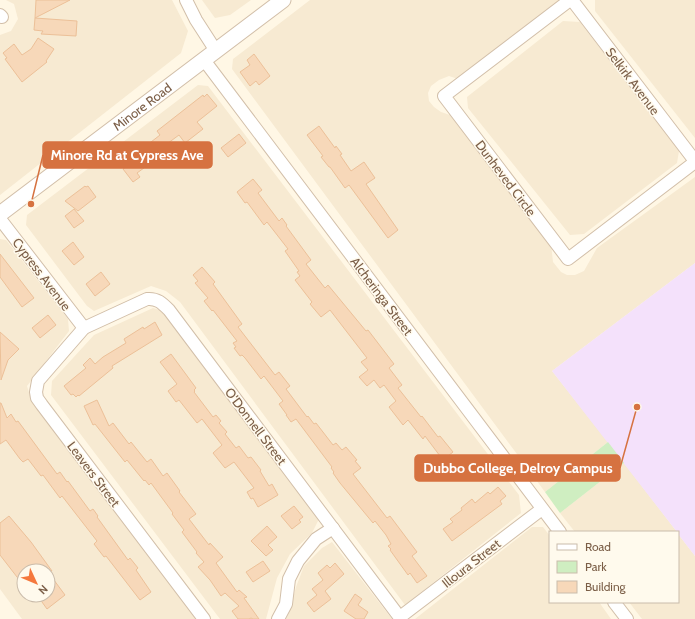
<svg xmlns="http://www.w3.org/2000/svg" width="695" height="619" viewBox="0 0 695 619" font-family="Cabin,sans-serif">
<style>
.residential{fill:#f7ead2;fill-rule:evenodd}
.education{fill:#f4e1fb}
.green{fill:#cfeec1}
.building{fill:#f7d8b9;stroke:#ecc098}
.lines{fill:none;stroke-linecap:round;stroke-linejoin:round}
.minor-casing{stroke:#d2bfa9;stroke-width:14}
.tertiary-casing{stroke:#d2bfa9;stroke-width:17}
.minor{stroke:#fff;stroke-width:12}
.tertiary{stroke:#fff;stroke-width:15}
.labels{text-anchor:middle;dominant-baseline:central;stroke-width:3;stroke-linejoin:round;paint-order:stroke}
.street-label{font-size:13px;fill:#7b5e47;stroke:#fffaed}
.leader{fill:none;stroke:#d67240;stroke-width:1.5}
.callout-dot{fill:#d67240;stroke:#fffaed;stroke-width:1.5}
.callout{fill:#d67240;stroke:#d67240;stroke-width:1.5}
.callout-label{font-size:14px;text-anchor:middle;font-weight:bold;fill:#fff}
</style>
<rect width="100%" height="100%" fill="#fff7e5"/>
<g class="residential">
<path d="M 6,0 L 172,0 L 188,31 L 181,53 L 0,195 L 0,35 L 11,31 L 18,19 L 14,4 Z"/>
<path d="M 202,0 L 251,0 L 230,15 L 215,18 Z"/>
<path d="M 310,0 L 560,0 L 458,79 L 449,76 L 439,80 L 431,86 L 428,93 L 429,101 L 434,107 L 441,112 L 456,117 L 551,244 L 553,262 L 561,272 L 567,275 L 575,275 L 584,271 L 597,248 L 695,177 L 695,263 L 552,371 L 608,442 L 545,492 L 232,69 L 233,59 Z"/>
<path d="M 595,0 L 695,0 L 695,138 L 595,11 Z"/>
<path d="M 563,21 L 580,22 L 679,151 L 677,163 L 584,234 L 570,235 L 468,108 L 467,97 Z"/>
<path d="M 198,85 L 208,86 L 519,495 L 521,513 L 405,605 L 180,302 L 166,291 L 151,286 L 94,311 L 87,306 L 26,225 L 27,215 Z"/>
<path d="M 0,239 L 6,240 L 68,319 L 69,331 L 27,386 L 32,402 L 196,619 L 22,619 L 0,589 ZM 24,571 L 48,571 L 48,595 L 24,595 Z"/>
<path d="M 153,308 L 163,311 L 320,517 L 312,533 L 290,554 L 277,578 L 266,619 L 220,619 L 51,395 L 52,381 L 94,335 Z"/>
<path d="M 624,463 L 677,532 L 575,532 L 560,513 Z"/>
<path d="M 532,527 L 543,527 L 550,536 L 550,602 L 599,602 L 611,619 L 415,619 Z"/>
<path d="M 678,534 L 695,556 L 695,619 L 642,619 L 629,602 L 678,602 Z"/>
<path d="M 332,542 L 392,619 L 286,619 L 289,613 L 296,587 L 304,566 L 322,548 Z"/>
</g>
<path class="education" d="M 695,263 L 695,556 L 678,534 L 678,532 L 677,532 L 552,371 Z"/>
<path class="green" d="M 608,442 L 624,463 L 560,513 L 545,492 Z"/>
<g class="building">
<path d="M 36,0 L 70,0 L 35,18 Z"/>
<path d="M 35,18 L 77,21 L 76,36 L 41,34 L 43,31 L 34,30 Z"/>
<path d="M 38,38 L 54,49 L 46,61 L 47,62 L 22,82 L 5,59 L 7,58 L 3,53 L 14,44 L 22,55 L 31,49 Z"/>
<path d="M 254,54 L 270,76 L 259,85 L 256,81 L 250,86 L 240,72 L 250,65 L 247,60 Z"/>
<path d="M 207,94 L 217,106 L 197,122 L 203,129 L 185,143 L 179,135 L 160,149 L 145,160 L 148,165 L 137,173 L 140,177 L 133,182 L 123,169 L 131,163 L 127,157 L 129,155 L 128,153 L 136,147 L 138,149 L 140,147 L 142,149 L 160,135 L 157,131 L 203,95 L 204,97 Z"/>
<path d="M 319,126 L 335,148 L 336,146 L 342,154 L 340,155 L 351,171 L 364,162 L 375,178 L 366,184 L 398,230 L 388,238 L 349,185 L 345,188 L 330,167 L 329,167 L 321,157 L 323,156 L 307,135 Z"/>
<path d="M 239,134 L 246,143 L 228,157 L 221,148 Z"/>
<path d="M 253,179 L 262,190 L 258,193 L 279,221 L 282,218 L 287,225 L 286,226 L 311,260 L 306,264 L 325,288 L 328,285 L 366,331 L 368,330 L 394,364 L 389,368 L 402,385 L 398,388 L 421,417 L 422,416 L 438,437 L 440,436 L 453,452 L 443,460 L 425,436 L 423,439 L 408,420 L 403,425 L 389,407 L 396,401 L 384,385 L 380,388 L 374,380 L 367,386 L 359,377 L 368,370 L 361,362 L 367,358 L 330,310 L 321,317 L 310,304 L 312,302 L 295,280 L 300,276 L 297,272 L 299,271 L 285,251 L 288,249 L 267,222 L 264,225 L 247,202 L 245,203 L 237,192 Z"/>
<path d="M 85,186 L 86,187 L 88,186 L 96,197 L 78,211 L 65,201 Z"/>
<path d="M 74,209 L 84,221 L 74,228 L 65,216 Z"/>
<path d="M 73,242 L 84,257 L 74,265 L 62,251 Z"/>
<path d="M 0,254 L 34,298 L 22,307 L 0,277 Z"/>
<path d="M 202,267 L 215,282 L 213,284 L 242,324 L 238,327 L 275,375 L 279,372 L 290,386 L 286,389 L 307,417 L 308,416 L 314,424 L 316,423 L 333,445 L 336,443 L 342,450 L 346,447 L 357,460 L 355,461 L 361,468 L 353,474 L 387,518 L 390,516 L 417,552 L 412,556 L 427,576 L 417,583 L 410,573 L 408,575 L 390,550 L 391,549 L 388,546 L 391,544 L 386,535 L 375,521 L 373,523 L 340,483 L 333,473 L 334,472 L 331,468 L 332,467 L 296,419 L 291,422 L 286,415 L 287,415 L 279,404 L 283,401 L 264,376 L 261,379 L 245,358 L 242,355 L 240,356 L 234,348 L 236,347 L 233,343 L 237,341 L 213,310 L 212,311 L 204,301 L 208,298 L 195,283 L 198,281 L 193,275 Z"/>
<path d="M 101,272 L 110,284 L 95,296 L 86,284 Z"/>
<path d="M 48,315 L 56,325 L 40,338 L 32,328 Z"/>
<path d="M 155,322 L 162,335 L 112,366 L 113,368 L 79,396 L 78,395 L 76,397 L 73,394 L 71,395 L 64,386 L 86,368 L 83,365 L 90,358 L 95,364 L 103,357 L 126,343 L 124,339 L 143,327 L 144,329 Z"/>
<path d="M 0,332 L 19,349 L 8,360 L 1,380 Z"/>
<path d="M 171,354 L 196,388 L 194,390 L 195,391 L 194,392 L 213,417 L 216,415 L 221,421 L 219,423 L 227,432 L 225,434 L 236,448 L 239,446 L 248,458 L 251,457 L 261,470 L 260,471 L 269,486 L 272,484 L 278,495 L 258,507 L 253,498 L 251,499 L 247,492 L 254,488 L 234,462 L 225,468 L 213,453 L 222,445 L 202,419 L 197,423 L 179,400 L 176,402 L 168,391 L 177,384 L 160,362 Z"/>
<path d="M 97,400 L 109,426 L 113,423 L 129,444 L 131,442 L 147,462 L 151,459 L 163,476 L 167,473 L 180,491 L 179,492 L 196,514 L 189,519 L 209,545 L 210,543 L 223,557 L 216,563 L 237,592 L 239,590 L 247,597 L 244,598 L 259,619 L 253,619 L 251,618 L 249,619 L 238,619 L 232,611 L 239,606 L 225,593 L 221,596 L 210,580 L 198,567 L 204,562 L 196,553 L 197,552 L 182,532 L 184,530 L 172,514 L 173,513 L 151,483 L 149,485 L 145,480 L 144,481 L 127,460 L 125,462 L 95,424 L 93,425 L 84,406 Z"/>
<path d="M 0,403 L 1,403 L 7,418 L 11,414 L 16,422 L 18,421 L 57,474 L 60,472 L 67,482 L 68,481 L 90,511 L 93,509 L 98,516 L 97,517 L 128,560 L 130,558 L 138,568 L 136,570 L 151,592 L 140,600 L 106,556 L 104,557 L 94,544 L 97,541 L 62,496 L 60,498 L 43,475 L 41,476 L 28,459 L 23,462 L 20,459 L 6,440 L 0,444 Z"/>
<path d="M 498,487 L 506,496 L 500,501 L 502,504 L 452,541 L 443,529 L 453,522 L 450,519 L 462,510 L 461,508 L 472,499 L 475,503 L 488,492 L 490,494 Z"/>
<path d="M 294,506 L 303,517 L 299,520 L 301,522 L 292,529 L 281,516 Z"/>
<path d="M 9,516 L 31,542 L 52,571 L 24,571 L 24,586 L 0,555 L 0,523 Z"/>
<path d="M 267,526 L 277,537 L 268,545 L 273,550 L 266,556 L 251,541 Z"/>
<path d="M 263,561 L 270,571 L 253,582 L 246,572 Z"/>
<path d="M 335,563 L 344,574 L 325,591 L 331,599 L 314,612 L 307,603 L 317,595 L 312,589 L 323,580 L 318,573 L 327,565 L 330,568 Z"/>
<path d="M 48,572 L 65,595 L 47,609 L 37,595 L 48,595 Z"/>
<path d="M 355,594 L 362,599 L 358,605 L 368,612 L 364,619 L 356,619 L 344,611 Z"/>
</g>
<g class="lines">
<defs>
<g id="minor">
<path d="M 186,0 L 196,20 L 216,51"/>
<path d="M 570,0 L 444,96 L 568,259 L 695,162"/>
<path d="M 572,0 L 695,161"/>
<path d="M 0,15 L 2,17"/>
<path d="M 204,60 L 560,532"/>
<path d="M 0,219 L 84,328"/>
<path d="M 614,602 L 627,619"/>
<path d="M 400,617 L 542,509"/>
<path d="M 204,619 L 42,405 L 37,398 L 36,392 L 38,381 L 84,328 L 147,299 C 157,298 162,303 169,310 L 401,619"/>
<path d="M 278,619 L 286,604 L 289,579 L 298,561 L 316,539 L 333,528"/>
</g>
<g id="tertiary">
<path id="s1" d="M 0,214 L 283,0"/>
</g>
</defs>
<use href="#minor" class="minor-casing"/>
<use href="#tertiary" class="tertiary-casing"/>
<use href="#minor" class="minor"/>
<use href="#tertiary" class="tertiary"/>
</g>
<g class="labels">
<g class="street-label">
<text transform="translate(633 81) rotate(53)">Selkirk Avenue</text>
<text stroke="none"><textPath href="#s1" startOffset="178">Minore Road</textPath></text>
<text transform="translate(506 178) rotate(53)">Dunheved Circle</text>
<text transform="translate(42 274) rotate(53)">Cypress Avenue</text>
<text transform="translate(382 296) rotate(53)">Alcheringa Street</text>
<text transform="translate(256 426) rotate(53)">O'Donnell Street</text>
<text transform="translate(94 474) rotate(53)">Leavers Street</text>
<text transform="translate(471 563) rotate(-38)">Illoura Street</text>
</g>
</g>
<path class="leader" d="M31 204L43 155M637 407L620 468"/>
<g class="callout-dot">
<circle cx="31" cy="204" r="4"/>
<circle cx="637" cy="407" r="4"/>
</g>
<g class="callout">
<rect x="43" y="142" width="169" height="26" rx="4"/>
<rect x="415" y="455" width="205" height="26" rx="4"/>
</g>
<g class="callout-label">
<text x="127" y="160">Minore Rd at Cypress Ave</text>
<text x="518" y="473">Dubbo College, Delroy Campus</text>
</g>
<rect x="549" y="531" width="130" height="72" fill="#fffaed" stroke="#cabcab"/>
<rect x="557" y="544" width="20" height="6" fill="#ffffff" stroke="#cabcab"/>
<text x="585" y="551" font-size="12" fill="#7b5e47">Road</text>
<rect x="557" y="561" width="20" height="12" fill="#cfeec1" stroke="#cabcab"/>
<text x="585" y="571" font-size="12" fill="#7b5e47">Park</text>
<rect x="557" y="581" width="20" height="12" fill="#f7d8b9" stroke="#cabcab"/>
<text x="585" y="591" font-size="12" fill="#7b5e47">Building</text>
<g transform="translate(36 583) rotate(134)"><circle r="19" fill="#fffaed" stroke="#cabcab"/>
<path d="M0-3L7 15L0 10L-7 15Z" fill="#f5783d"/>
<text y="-6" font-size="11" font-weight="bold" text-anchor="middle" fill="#7b5e47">N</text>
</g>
</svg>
